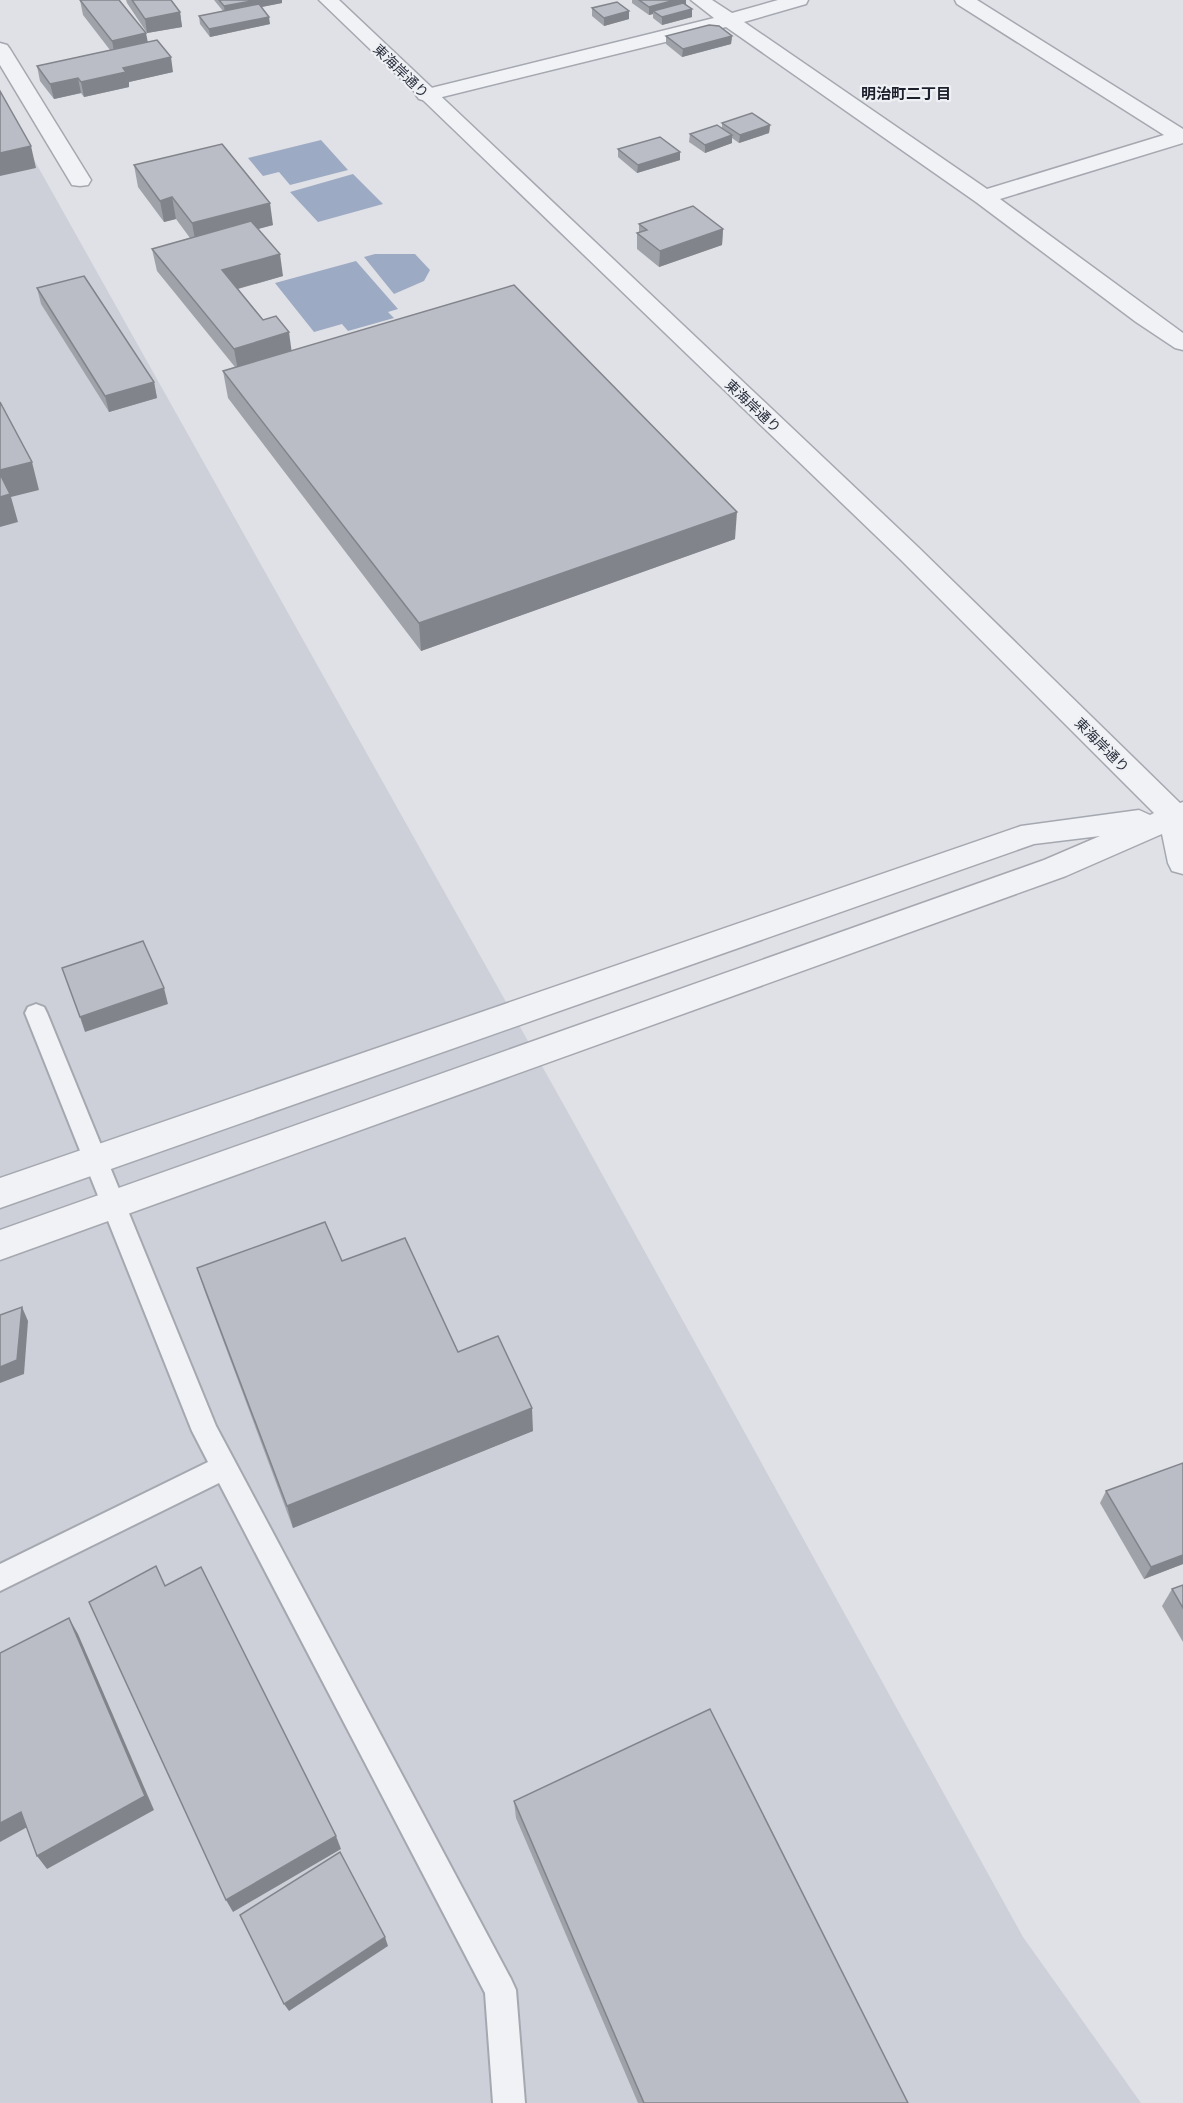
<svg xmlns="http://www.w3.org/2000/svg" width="1183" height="2103" viewBox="0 0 1183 2103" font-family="'PT Sans Narrow','Noto Sans JP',sans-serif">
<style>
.built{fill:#cdd0d8}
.water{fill:#9daac3}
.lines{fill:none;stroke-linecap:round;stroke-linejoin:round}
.service-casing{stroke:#a5a8b0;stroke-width:4}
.minor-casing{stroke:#a5a8b0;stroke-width:3}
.tertiary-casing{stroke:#a5a8b0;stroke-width:3}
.service{fill:#f1f2f5;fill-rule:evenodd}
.minor{fill:#f1f2f5;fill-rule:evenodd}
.tertiary{fill:#f1f2f5;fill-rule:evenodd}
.wall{fill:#a0a2aa}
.shaded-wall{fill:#82848b}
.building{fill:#babcc6;stroke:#82848b;stroke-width:1.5}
.labels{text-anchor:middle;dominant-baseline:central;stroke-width:4.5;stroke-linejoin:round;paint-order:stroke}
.far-street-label{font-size:14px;fill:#292e3c;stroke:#eef0f4}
.far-neighbourhood-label{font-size:15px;font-weight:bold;fill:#1c1f2c;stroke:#eef0f4}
</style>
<rect width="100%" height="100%" fill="#dfe1e6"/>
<path class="built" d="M 0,99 L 570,1116 L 1023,1937 L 1141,2103 L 0,2103 Z"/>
<g class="water">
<path d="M 321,140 L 348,170 L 290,185 L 279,172 L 263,176 L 248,158 Z"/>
<path d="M 353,174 L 383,204 L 318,222 L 290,192 Z"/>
<path d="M 375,254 L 415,254 L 430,270 L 424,281 L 394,294 L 364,257 Z"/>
<path d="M 356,261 L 398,309 L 388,312 L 394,318 L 348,331 L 342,324 L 314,332 L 275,283 Z"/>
</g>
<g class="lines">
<defs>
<path id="service" d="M 36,1004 L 44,1007 L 47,1013 L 216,1426 L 511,1979 L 516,1990 L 525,2103 L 493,2103 L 485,1993 L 219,1483 L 0,1591 L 0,1564 L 208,1462 L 192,1431 L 25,1013 L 28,1007 Z"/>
<g id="minor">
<path d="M 691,0 L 712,0 L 732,13 L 778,0 L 808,0 L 806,4 L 744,22 L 987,189 L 1164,135 L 957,4 L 955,0 L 977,0 L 1183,129 L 1183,143 L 1000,199 L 1183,333 L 1183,350 L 1175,348 L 1136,322 L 976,202 L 726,27 L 426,101 L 419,99 L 416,95 L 419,91 L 714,18 Z"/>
<path d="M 0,43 L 7,45 L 10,49 L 91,180 L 88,185 L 80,186 L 72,185 L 0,65 Z"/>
</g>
<path id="tertiary" d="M 319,0 L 339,0 L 918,547 L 1180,803 L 1183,802 L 1183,874 L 1172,871 L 1168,863 L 1162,834 L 1066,876 L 0,1260 L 0,1230 L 1044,860 L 1100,836 L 1034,844 L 0,1208 L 0,1178 L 1021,826 L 1139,810 L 1150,815 L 1154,813 L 900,559 Z"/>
</defs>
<use href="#service" class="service-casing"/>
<use href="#minor" class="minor-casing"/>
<use href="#tertiary" class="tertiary-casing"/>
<use href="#service" class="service"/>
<use href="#minor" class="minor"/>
<use href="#tertiary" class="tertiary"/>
</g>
<g class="wall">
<path d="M 80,0 L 147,42 L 173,72 L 129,82 L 129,87 L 84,97 L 81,93 L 54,99 L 40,81 L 37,66 L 110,50 L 83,15 Z"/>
<path d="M 126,0 L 171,0 L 180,12 L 182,27 L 147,33 L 127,3 Z"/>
<path d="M 214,0 L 282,0 L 282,3 L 261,7 L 270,24 L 210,37 L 200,24 L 199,16 L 223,11 Z"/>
<path d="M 632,0 L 686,0 L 686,4 L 692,9 L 692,17 L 662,25 L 653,18 L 653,14 L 649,15 L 632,3 Z"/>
<path d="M 592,8 L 629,19 L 604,26 L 592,16 Z"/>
<path d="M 666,36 L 732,36 L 731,44 L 682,57 L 666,44 Z"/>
<path d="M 722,123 L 770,125 L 769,133 L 739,143 L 732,138 L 732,143 L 705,153 L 689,142 L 690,134 L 722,128 Z"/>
<path d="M 618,149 L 680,160 L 637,173 L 618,157 Z"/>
<path d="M 134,165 L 273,225 L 258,229 L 283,276 L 238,289 L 263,320 L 292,351 L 735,539 L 421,651 L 228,398 L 223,371 L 235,367 L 157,271 L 152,249 L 190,238 L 176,219 L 164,222 L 138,187 Z"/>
<path d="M 639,224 L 723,229 L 722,245 L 659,267 L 637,249 L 637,233 L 639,232 Z"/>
<path d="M 37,288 L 154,382 L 157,398 L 109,412 L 41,304 Z"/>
<path d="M 342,1261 L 458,1352 L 533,1431 L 293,1528 L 205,1292 L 197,1268 Z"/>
<path d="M 1106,1491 L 1183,1564 L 1144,1579 L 1100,1503 Z"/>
<path d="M 1183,1585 L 1183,1642 L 1162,1606 L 1172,1589 Z"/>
<path d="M 514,1801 L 908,2103 L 638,2103 L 516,1818 Z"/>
</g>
<g class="shaded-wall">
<path d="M 257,0 L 282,0 L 282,3 L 225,14 L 224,6 Z"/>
<path d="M 675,0 L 686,0 L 686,5 L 653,11 L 653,14 L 649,15 L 649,7 Z"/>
<path d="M 692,9 L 692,17 L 662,25 L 662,17 Z"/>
<path d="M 629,11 L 629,19 L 604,26 L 604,18 Z"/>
<path d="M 180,12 L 182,27 L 147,33 L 145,19 Z"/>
<path d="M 269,17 L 270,24 L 210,37 L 209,29 Z"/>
<path d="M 146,33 L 149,48 L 115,56 L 112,41 Z"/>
<path d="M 732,36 L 731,44 L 682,57 L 683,49 Z"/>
<path d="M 171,57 L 173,72 L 129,82 L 129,87 L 84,97 L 81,82 L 123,68 Z"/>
<path d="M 78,78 L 81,93 L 54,99 L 50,84 Z"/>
<path d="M 770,125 L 769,133 L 739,143 L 740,135 Z"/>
<path d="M 732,135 L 732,143 L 705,153 L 705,145 Z"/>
<path d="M 31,146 L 36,168 L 0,176 L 0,153 Z"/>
<path d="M 680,152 L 680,160 L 637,173 L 638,165 Z"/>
<path d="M 172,197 L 176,219 L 164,222 L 160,201 Z"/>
<path d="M 270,203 L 273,225 L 196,245 L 192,223 Z"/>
<path d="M 723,229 L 722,245 L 659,267 L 660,251 Z"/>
<path d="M 280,254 L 283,276 L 226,292 L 222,270 Z"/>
<path d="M 289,332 L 292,354 L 238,371 L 234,349 Z"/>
<path d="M 154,382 L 157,398 L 109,412 L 105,396 Z"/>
<path d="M 32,462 L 39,490 L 11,497 L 18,522 L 0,527 L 0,470 Z"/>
<path d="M 737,512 L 735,539 L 421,651 L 419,623 Z"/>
<path d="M 164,988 L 168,1004 L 85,1032 L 80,1017 Z"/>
<path d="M 22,1307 L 28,1321 L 24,1374 L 0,1383 L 0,1367 Z"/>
<path d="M 532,1408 L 533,1431 L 293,1528 L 287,1506 Z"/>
<path d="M 1183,1555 L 1183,1564 L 1144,1579 L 1151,1567 Z"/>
<path d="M 69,1618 L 78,1634 L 154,1810 L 47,1869 L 37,1856 Z"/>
<path d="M 21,1812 L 31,1825 L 0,1842 L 0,1823 Z"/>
<path d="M 336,1836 L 341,1849 L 233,1912 L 226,1900 Z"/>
<path d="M 385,1937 L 388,1946 L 289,2011 L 284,2004 Z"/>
</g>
<g class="building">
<path d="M 80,0 L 119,0 L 146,33 L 112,41 Z"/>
<path d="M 132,0 L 171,0 L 180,12 L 145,19 Z"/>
<path d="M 219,0 L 257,0 L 224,6 Z"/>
<path d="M 639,0 L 675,0 L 649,7 Z"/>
<path d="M 617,2 L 629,11 L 604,18 L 592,8 Z"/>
<path d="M 683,3 L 692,9 L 662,17 L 653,11 Z"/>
<path d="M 259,4 L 269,17 L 209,29 L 199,16 Z"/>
<path d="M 709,25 L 719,26 L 732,36 L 683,49 L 666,36 Z"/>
<path d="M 157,40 L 171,57 L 123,68 L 126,72 L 81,82 L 78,78 L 50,84 L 37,66 Z"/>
<path d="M 0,91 L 31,146 L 0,153 Z"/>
<path d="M 752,113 L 770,125 L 740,135 L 722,123 Z"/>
<path d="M 717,125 L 732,135 L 705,145 L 690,134 Z"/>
<path d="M 660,137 L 680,152 L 638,165 L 618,149 Z"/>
<path d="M 222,144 L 270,203 L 192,223 L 172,197 L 160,201 L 134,165 Z"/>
<path d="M 693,206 L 723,229 L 660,251 L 637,233 L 647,230 L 639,224 Z"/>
<path d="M 251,221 L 280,254 L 222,270 L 263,320 L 276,316 L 289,332 L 234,349 L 152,249 Z"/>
<path d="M 84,276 L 154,382 L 105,396 L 37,288 Z"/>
<path d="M 514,285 L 737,512 L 419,623 L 223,371 Z"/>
<path d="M 0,402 L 32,462 L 0,470 Z"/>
<path d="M 0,474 L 10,494 L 0,497 Z"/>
<path d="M 143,941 L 164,988 L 80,1017 L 62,968 Z"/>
<path d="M 325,1222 L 342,1261 L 405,1238 L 458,1352 L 498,1336 L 532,1408 L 287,1506 L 197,1268 Z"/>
<path d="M 22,1307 L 17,1360 L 0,1367 L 0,1315 Z"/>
<path d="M 1183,1463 L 1183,1555 L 1151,1567 L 1106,1491 Z"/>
<path d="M 156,1566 L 165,1586 L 201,1567 L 336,1836 L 226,1900 L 89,1602 Z"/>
<path d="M 1183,1585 L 1183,1608 L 1172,1589 Z"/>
<path d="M 69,1618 L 145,1796 L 37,1856 L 21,1812 L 0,1823 L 0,1653 Z"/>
<path d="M 710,1709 L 908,2103 L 644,2103 L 514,1801 Z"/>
<path d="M 340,1852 L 385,1937 L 284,2004 L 240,1915 Z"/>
</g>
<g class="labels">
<g class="far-street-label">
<text transform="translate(401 71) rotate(44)">東海岸通り</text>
<text transform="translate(753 406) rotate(43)">東海岸通り</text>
<text transform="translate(1102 745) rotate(45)">東海岸通り</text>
</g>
<g class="far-neighbourhood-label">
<text x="906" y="93">明治町二丁目</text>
</g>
</g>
</svg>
